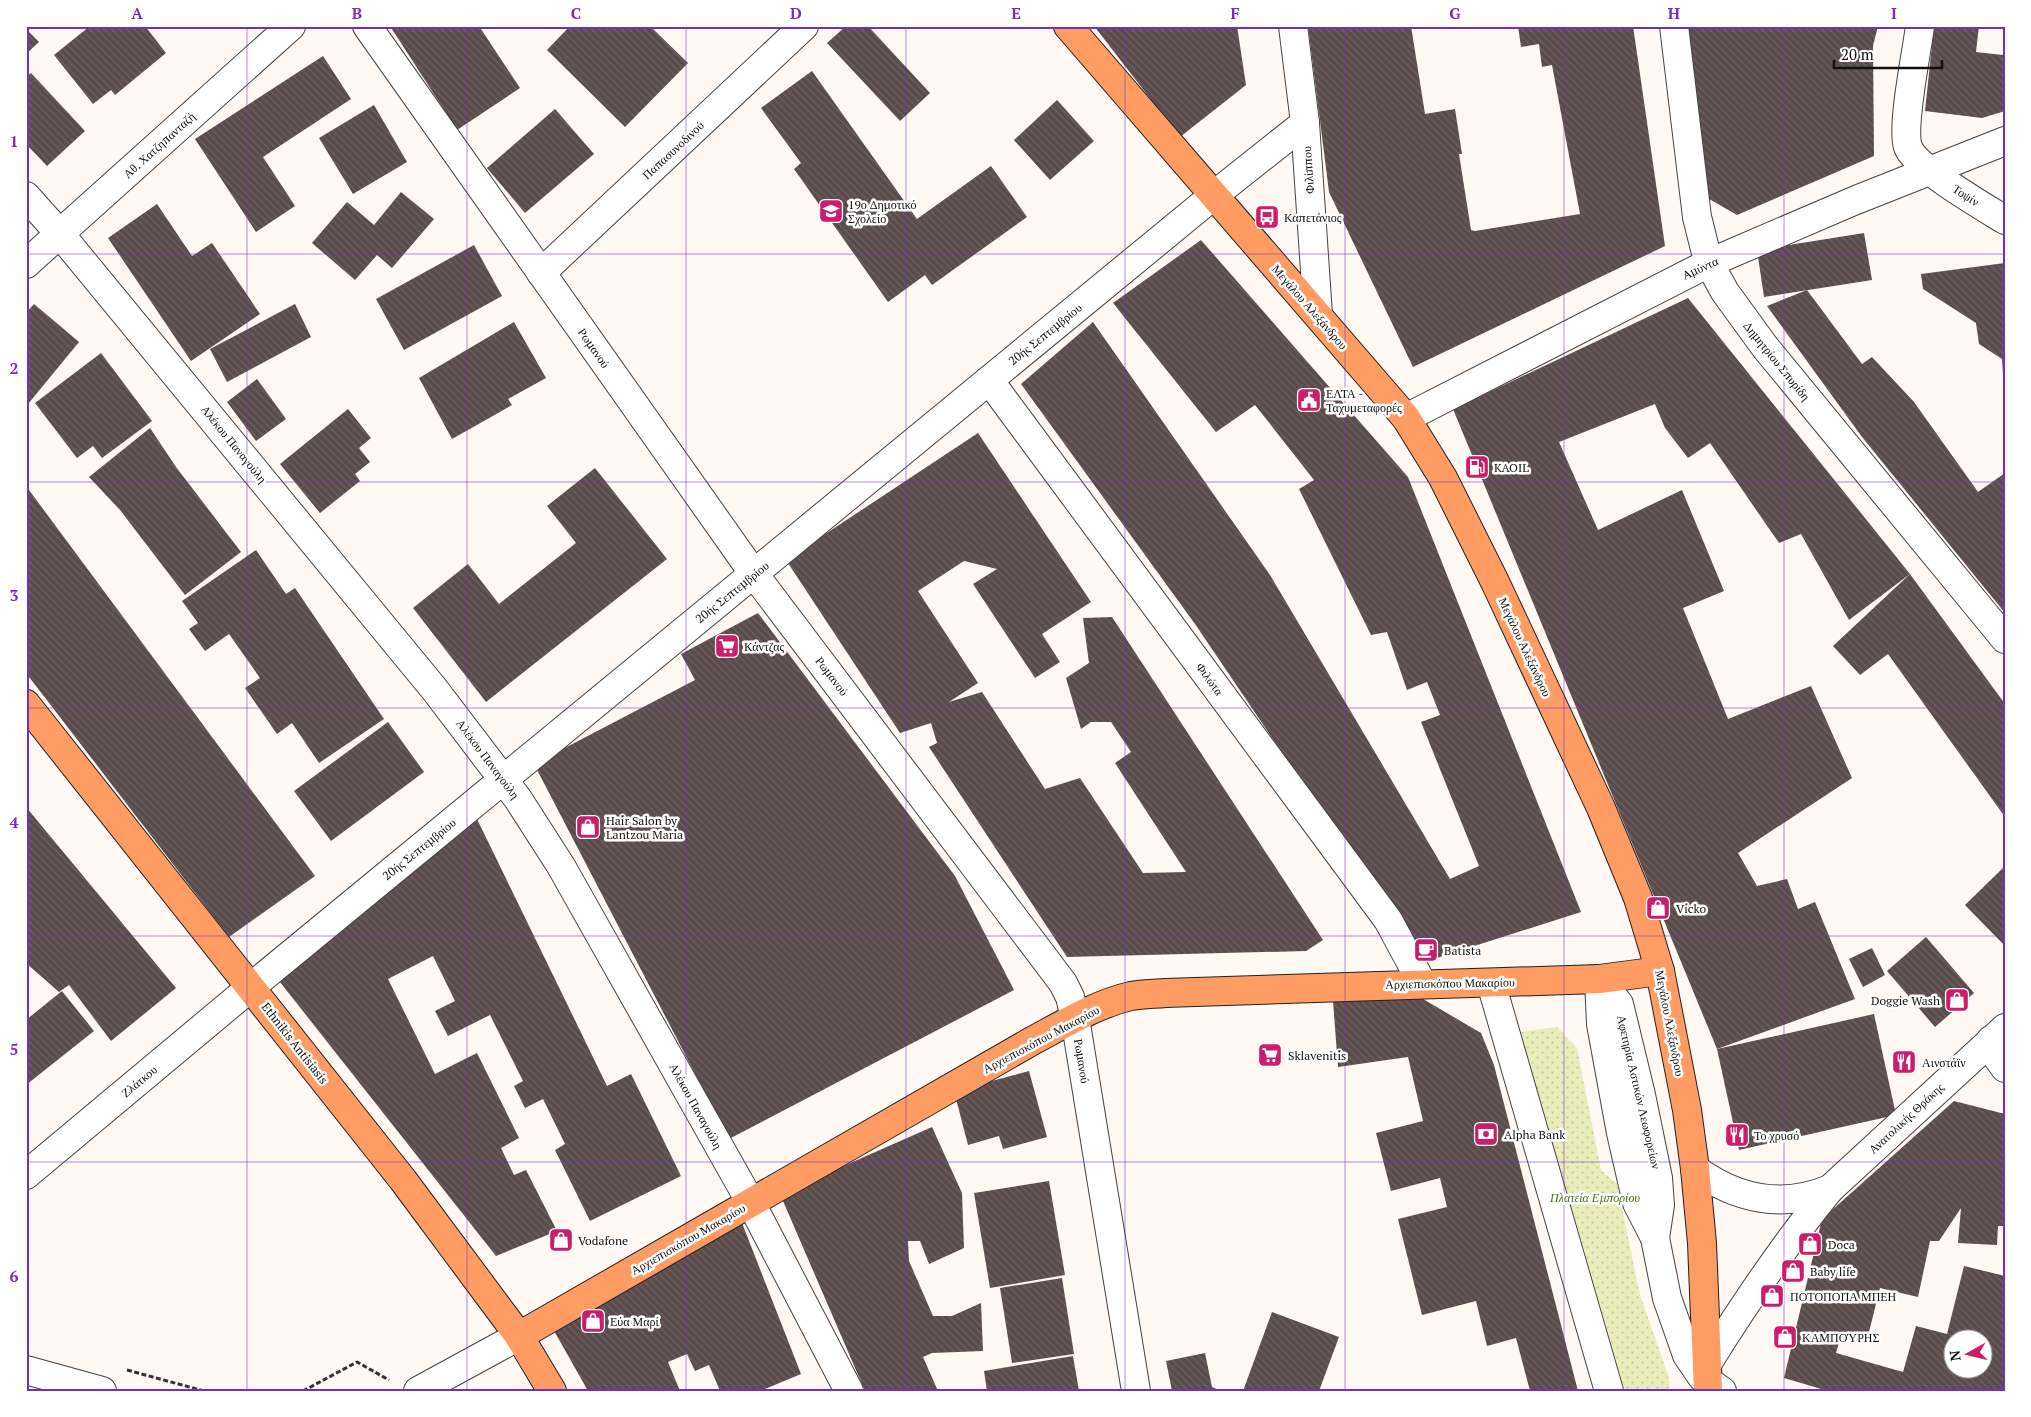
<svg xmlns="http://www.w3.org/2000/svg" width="2031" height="1417" viewBox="0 0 2031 1417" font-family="'PT Serif',serif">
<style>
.park{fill:url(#park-dots)}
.building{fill:url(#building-back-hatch);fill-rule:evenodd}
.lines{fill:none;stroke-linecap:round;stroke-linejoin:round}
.minor-casing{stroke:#434343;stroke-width:30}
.major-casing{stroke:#212121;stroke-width:30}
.path{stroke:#323232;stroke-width:3;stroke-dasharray:5 2.5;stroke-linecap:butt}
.minor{stroke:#fff;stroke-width:28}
.major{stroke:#ff9c63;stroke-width:28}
.grid{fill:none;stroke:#7b2cbf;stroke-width:1;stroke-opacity:0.55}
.labels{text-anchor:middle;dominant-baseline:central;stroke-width:5;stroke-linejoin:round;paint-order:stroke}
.street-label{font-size:12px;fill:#101010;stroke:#fff}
.poi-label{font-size:12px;fill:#101010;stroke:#fff;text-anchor:start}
.park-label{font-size:12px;font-style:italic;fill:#4d6e1a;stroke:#fff}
.neatline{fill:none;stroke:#7b2cbf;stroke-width:2}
.grid-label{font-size:16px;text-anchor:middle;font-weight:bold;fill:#7b2cbf}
</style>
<defs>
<pattern id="park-dots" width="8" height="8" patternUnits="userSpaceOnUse" patternTransform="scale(1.25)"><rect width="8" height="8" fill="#e9edb9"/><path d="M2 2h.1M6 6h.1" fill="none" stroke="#c7ca9e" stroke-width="1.8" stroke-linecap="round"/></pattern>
<pattern id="building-back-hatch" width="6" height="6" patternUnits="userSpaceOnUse" patternTransform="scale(1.25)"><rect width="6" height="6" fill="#5a4c4c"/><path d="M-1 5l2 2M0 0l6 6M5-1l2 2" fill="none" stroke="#6d6161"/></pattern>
</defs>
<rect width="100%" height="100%" fill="#fff8f3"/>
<path class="park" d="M 1557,1027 L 1577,1048 L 1601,1170 L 1617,1184 L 1640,1295 L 1668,1375 L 1670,1391 L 1625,1391 L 1521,1032 Z"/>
<g class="building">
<path d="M 90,26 L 145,26 L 166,53 L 115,95 L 111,90 L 93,104 L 54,55 Z"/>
<path d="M 390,26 L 479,26 L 520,88 L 457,130 Z"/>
<path d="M 570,26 L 650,26 L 688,63 L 625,127 L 547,50 Z"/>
<path d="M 846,26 L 868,26 L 930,93 L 900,121 L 827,43 Z"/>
<path d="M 1094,26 L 1237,26 L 1246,85 L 1180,137 Z"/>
<path d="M 1308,26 L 1411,26 L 1425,114 L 1455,109 L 1462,154 L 1459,154 L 1471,230 L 1475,231 L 1580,214 L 1552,65 L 1542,67 L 1539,44 L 1521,47 L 1518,26 L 1633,26 L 1665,246 L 1413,367 L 1329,192 Z"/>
<path d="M 1684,26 L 1878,26 L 1873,46 L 1874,156 L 1737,215 L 1704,196 Z"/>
<path d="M 1934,26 L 1979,26 L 1976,52 L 2003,55 L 2005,48 L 2005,111 L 1982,118 L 1925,111 Z"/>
<path d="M 26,29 L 39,42 L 26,54 Z"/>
<path d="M 323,56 L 351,99 L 263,157 L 295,206 L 256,232 L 195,139 Z"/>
<path d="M 812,71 L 917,219 L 991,166 L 1027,217 L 932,285 L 925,275 L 888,302 L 794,169 L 801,163 L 761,108 Z"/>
<path d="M 31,73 L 85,131 L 47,166 L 26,144 L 26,77 Z"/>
<path d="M 1057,100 L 1094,141 L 1050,180 L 1014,140 Z"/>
<path d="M 374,105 L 407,162 L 353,194 L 319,138 Z"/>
<path d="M 555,109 L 594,154 L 525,213 L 487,168 Z"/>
<path d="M 401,192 L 434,219 L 392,268 L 377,255 L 355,280 L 312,243 L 347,202 L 374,225 Z"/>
<path d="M 157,204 L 192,256 L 212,243 L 260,314 L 191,361 L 108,238 Z"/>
<path d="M 1864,233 L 1872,280 L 1764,297 L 1757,250 Z"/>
<path d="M 1201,240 L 1408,477 L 1581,912 L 1424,962 L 1195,624 L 1021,384 L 1093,322 L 1270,575 L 1450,879 L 1479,866 L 1421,722 L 1440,715 L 1427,682 L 1407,690 L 1387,632 L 1371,635 L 1299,489 L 1314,480 L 1255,405 L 1216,432 L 1113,303 Z"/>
<path d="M 474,245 L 502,296 L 404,350 L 376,299 Z"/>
<path d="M 2005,263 L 2005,375 L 2003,375 L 2002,359 L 1979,344 L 1976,323 L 1923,289 L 1921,274 Z"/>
<path d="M 1807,290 L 1862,364 L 1872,357 L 1914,402 L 1978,492 L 2005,473 L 2005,613 L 1862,437 L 1767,306 Z"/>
<path d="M 1688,298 L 1910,574 L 1849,620 L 1801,534 L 1779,543 L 1710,443 L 1688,458 L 1665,428 L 1655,404 L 1559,442 L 1598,530 L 1682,490 L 1724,591 L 1683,608 L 1728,719 L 1811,686 L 1852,778 L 1738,853 L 1757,886 L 1787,879 L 1798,909 L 1815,902 L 1855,999 L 1717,1049 L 1453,409 Z"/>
<path d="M 34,304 L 79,342 L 28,404 L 26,402 L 26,313 Z"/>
<path d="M 295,304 L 311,337 L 227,382 L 210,349 Z"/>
<path d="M 514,322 L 546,378 L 508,399 L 512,405 L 452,439 L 419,378 Z"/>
<path d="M 101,353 L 152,421 L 102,458 L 93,446 L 77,458 L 35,403 Z"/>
<path d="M 257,379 L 286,419 L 256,441 L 227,402 Z"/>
<path d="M 348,409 L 371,438 L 359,448 L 370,462 L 355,474 L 360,481 L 320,513 L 280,464 Z"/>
<path d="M 150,428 L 176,467 L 241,552 L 185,595 L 120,510 L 89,477 Z"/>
<path d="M 978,433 L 1091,602 L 1042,634 L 1060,662 L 1035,678 L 973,584 L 997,569 L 964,561 L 918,591 L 978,683 L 949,702 L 982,692 L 1045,789 L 1080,778 L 1143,873 L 1186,872 L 1115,763 L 1131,752 L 1111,722 L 1091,722 L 1081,729 L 1066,678 L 1089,663 L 1083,618 L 1112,617 L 1323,940 L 1306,951 L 1067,957 L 929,747 L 937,743 L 931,723 L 900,733 L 786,560 Z"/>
<path d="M 595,468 L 667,559 L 486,702 L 413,608 L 468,564 L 499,604 L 576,543 L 547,506 Z"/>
<path d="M 26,486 L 315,876 L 229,937 L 26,673 Z"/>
<path d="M 256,550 L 286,594 L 295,588 L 384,719 L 319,763 L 292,723 L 277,734 L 245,688 L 260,678 L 229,634 L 205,651 L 189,629 L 198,623 L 182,601 Z"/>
<path d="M 1910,574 L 2005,704 L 2005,817 L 1888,654 L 1860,675 L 1833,646 Z"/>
<path d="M 758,613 L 955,876 L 1014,990 L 729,1139 L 534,764 L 695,680 L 681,654 Z"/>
<path d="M 388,722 L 424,772 L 331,841 L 294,791 Z"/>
<path d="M 26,807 L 176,988 L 111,1041 L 69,985 L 59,992 L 26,963 Z"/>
<path d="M 477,819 L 607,1086 L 631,1074 L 681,1176 L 590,1221 L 555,1150 L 565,1144 L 543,1099 L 525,1108 L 514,1086 L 523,1081 L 490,1015 L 448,1036 L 435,1011 L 455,1001 L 433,956 L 388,979 L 435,1074 L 477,1053 L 519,1138 L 501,1148 L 514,1175 L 526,1170 L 557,1231 L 496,1256 L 276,977 Z"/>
<path d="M 2005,866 L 2005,946 L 1965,905 Z"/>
<path d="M 1926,937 L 1974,993 L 1935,1027 L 1887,971 Z"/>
<path d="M 1872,948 L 1885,975 L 1863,987 L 1849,959 Z"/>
<path d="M 62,991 L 94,1031 L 26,1085 L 26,1020 Z"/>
<path d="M 1423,999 L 1481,1033 L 1494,1065 L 1578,1391 L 1530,1391 L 1516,1338 L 1487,1346 L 1476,1301 L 1422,1315 L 1398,1219 L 1447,1207 L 1440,1178 L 1391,1191 L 1376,1133 L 1423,1121 L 1408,1057 L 1338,1067 L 1333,1001 Z"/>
<path d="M 1874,1014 L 1896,1115 L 1739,1150 L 1717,1049 Z"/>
<path d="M 1029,1071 L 1047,1137 L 1003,1149 L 999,1136 L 968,1145 L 954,1091 Z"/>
<path d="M 1954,1101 L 2005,1114 L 2005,1226 L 1998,1226 L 1997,1245 L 1958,1243 L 1961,1208 L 1939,1241 L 1930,1241 L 1918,1297 L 1880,1288 L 1869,1332 L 1842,1332 L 1836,1353 L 1903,1372 L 1916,1326 L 1947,1334 L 1964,1266 L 2005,1276 L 2005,1391 L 1828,1391 L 1784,1378 L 1822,1219 ZM 1954,1340 L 1984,1340 L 1984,1370 L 1954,1370 Z"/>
<path d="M 932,1127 L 962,1193 L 964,1248 L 929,1264 L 920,1241 L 908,1241 L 909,1261 L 933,1316 L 952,1316 L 981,1303 L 983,1351 L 932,1353 L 923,1357 L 938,1391 L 865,1391 L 780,1194 Z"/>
<path d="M 1049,1181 L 1065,1275 L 990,1288 L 974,1193 Z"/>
<path d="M 742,1223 L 801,1374 L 760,1391 L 720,1391 L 709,1365 L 695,1371 L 687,1354 L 668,1362 L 680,1391 L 588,1391 L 553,1329 Z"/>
<path d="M 1062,1278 L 1074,1354 L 1012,1363 L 1000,1288 Z"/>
<path d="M 1272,1312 L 1339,1337 L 1319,1391 L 1243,1391 Z"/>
<path d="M 1205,1353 L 1212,1387 L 1221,1391 L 1172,1391 L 1166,1361 Z"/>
<path d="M 1073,1356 L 1079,1391 L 987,1391 L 984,1371 Z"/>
</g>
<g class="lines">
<defs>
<g id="minor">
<path d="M 367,26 L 754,574 L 1063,983 L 1070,997 L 1075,1018 L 1136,1391"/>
<path d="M 1293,26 L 1305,123 L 1318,315"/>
<path d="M 1674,26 L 1697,217 L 1705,249 L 1709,263 L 1725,292 L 1765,347 L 2005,639"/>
<path d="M 1920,26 C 1917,51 1901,127 1908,147 C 1915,167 1984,207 2005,220"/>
<path d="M 26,196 L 60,234 L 435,690 L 518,799 L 561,866 L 751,1203 L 849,1391"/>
<path d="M 26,264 L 291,26"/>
<path d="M 541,273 L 804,26"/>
<path d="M 989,380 L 1388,920 L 1422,983"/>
<path d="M 1406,418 L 1709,263 L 1856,200 L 2005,141"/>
<path d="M 1599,979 L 1601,1024 L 1621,1133 L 1637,1203 L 1655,1238 L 1667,1298 L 1687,1355 L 1702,1377 L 1722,1391"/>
<path d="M 1599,979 L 1619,1004 L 1641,1095 L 1658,1178 L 1660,1205 L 1655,1238"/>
<path d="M 1491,983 L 1609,1391"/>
<path d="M 1991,1040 L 1997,1057 L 2005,1068"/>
<path d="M 1695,1169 C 1736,1199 1782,1209 1830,1189"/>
<path d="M 26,1175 L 251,987 L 1213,196 L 1305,123"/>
<path d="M 1707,1364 C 1745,1303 1785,1244 1830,1189 L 2005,1028"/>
<path d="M 26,1370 L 102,1391"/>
<path d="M 418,1391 L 519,1336"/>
</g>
<g id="major">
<path d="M 1068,26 L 1406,418 L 1443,478 L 1495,582 L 1601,808 L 1638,898 L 1660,971 L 1687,1110 L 1695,1169 L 1702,1243 L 1708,1391"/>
<path d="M 26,704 L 403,1180 L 519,1336 L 552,1391"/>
<path d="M 519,1336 L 1032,1041 C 1064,1024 1096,1004 1131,996 C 1142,994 1154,994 1165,993 L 1599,979 L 1660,971"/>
</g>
</defs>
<use href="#minor" class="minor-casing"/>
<use href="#major" class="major-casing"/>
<g class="path">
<path d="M 127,1370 L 204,1391"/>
<path d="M 303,1391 L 357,1362 L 389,1380"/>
</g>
<use href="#minor" class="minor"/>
<use href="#major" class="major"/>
</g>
<path class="grid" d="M 247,26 L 247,1391M 467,26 L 467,1391M 686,26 L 686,1391M 906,26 L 906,1391M 1125,26 L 1125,1391M 1345,26 L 1345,1391M 1564,26 L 1564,1391M 1784,26 L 1784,1391M 26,254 L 2005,254M 26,482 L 2005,482M 26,708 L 2005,708M 26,936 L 2005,936M 26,1162 L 2005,1162"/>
<defs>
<symbol id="school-square" viewBox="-11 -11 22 22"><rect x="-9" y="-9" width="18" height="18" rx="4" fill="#cc1d6a" stroke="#fff"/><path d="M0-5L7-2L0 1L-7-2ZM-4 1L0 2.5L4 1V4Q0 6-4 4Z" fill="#fff"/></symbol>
<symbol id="bus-square" viewBox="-11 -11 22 22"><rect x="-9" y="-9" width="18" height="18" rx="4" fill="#cc1d6a" stroke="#fff"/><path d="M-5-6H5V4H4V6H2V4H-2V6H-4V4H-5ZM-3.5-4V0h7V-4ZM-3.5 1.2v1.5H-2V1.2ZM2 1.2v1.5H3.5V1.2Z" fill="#fff"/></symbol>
<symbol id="civic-square" viewBox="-11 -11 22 22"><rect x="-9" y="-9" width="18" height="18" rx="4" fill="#cc1d6a" stroke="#fff"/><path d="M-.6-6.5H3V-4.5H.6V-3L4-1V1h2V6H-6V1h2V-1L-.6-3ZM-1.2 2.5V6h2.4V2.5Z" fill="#fff"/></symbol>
<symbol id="fuel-square" viewBox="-11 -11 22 22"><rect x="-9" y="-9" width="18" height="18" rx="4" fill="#cc1d6a" stroke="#fff"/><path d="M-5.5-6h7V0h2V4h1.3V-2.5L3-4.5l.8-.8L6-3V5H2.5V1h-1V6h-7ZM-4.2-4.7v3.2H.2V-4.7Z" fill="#fff"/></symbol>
<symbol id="supermarket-square" viewBox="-11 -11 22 22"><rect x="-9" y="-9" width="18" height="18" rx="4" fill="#cc1d6a" stroke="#fff"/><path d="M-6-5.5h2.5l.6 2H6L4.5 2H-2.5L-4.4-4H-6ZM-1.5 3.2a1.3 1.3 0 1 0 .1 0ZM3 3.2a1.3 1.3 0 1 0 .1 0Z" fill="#fff"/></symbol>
<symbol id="shop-square" viewBox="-11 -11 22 22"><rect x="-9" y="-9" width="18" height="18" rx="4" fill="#cc1d6a" stroke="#fff"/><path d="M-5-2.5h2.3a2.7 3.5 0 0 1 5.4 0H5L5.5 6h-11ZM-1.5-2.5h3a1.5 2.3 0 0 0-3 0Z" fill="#fff"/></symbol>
<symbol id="cafe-square" viewBox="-11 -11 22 22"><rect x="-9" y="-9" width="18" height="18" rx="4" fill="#cc1d6a" stroke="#fff"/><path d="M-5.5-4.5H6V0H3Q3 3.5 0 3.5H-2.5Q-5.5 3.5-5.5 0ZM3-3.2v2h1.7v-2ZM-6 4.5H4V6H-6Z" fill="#fff"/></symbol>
<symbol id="restaurant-square" viewBox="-11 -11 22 22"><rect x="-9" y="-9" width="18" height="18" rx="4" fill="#cc1d6a" stroke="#fff"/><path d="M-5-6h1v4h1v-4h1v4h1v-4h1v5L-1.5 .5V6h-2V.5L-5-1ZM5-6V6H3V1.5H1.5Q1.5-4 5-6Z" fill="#fff"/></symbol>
<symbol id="bank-square" viewBox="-11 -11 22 22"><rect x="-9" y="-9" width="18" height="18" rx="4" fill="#cc1d6a" stroke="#fff"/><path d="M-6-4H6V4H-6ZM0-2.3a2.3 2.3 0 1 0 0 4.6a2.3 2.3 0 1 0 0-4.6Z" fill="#fff"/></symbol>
</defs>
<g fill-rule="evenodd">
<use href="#school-square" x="817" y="197" width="28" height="28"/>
<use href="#bus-square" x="1253" y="203" width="28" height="28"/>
<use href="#civic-square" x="1295" y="386" width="28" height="28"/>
<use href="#fuel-square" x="1463" y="453" width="28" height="28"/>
<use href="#supermarket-square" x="713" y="632" width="28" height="28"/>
<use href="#shop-square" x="574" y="813" width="28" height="28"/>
<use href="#shop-square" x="1644" y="894" width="28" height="28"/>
<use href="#cafe-square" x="1412" y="936" width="28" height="28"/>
<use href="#shop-square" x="1943" y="986" width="28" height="28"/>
<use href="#supermarket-square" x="1256" y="1041" width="28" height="28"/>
<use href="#restaurant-square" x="1890" y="1048" width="28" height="28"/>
<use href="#bank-square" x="1472" y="1120" width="28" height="28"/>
<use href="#restaurant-square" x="1723" y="1121" width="28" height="28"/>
<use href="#shop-square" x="547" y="1226" width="28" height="28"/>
<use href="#shop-square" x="1796" y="1230" width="28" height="28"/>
<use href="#shop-square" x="1779" y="1257" width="28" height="28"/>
<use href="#shop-square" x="1758" y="1282" width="28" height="28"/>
<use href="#shop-square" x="579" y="1307" width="28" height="28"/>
<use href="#shop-square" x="1771" y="1323" width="28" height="28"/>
</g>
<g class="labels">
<g class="street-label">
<text transform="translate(159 145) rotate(-42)">Αθ. Χατζηπανταζή</text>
<text transform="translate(673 150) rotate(-43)">Παπασυνοδινού</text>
<text transform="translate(1308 170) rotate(-94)">Φιλίππου</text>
<text transform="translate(1966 195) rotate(33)">Τοψίν</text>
<text transform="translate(1700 268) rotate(-25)">Αμύντα</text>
<text transform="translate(1310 307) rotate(49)">Μεγάλου Αλεξάνδρου</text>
<text transform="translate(1045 334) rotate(-39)">20ής Σεπτεμβρίου</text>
<text transform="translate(594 348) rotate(55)">Ρωμανού</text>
<text transform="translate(1777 361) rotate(51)">Δημητρίου Σπυρίδη</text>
<text transform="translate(234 444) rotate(51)">Αλέκου Παναγούλη</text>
<text transform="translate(732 592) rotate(-39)">20ής Σεπτεμβρίου</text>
<text transform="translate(1525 647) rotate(65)">Μεγάλου Αλεξάνδρου</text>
<text transform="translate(832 676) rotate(53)">Ρωμανού</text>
<text transform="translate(1210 679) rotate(54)">Φιλώτα</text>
<text transform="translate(488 759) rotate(53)">Αλέκου Παναγούλη</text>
<text transform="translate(419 849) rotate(-39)">20ής Σεπτεμβρίου</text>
<text transform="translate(1450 983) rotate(-1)">Αρχιεπισκόπου Μακαρίου</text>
<text transform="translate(1670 1023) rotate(79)">Μεγάλου Αλεξάνδρου</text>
<text transform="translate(1041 1039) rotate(-28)">Αρχιεπισκόπου Μακαρίου</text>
<text transform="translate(295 1043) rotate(52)">Ethnikis Antisiasis</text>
<text transform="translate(1082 1061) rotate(81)">Ρωμανού</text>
<text transform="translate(139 1081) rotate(-40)">Ζλάτκου</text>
<text transform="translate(1639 1092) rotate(77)">Αφετηρία Αστικών Λεωφορείων</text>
<text transform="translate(696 1106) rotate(61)">Αλέκου Παναγούλη</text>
<text transform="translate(1906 1118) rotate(-43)">Ανατολικής Θράκης</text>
<text transform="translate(688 1239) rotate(-30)">Αρχιεπισκόπου Μακαρίου</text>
</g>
<g class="poi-label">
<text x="848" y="204">19ο Δημοτικό<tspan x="848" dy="14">Σχολείο</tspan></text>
<text x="1284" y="217">Καπετάνιος</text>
<text x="1326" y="393">ΕΛΤΑ -<tspan x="1326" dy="14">Ταχυμεταφορές</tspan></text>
<text x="1494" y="467">KAOIL</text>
<text x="744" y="646">Κάντζας</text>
<text x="606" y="820">Hair Salon by<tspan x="606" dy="14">Lantzou Maria</tspan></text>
<text x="1676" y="908">Vicko</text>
<text x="1444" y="950">Batista</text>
<text x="1940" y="1000" text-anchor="end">Doggie Wash</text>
<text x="1288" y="1055">Sklavenitis</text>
<text x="1922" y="1062">Αινστάϊν</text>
<text x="1504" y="1134">Alpha Bank</text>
<text x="1754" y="1135">Το χρυσό</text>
<text x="578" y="1240">Vodafone</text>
<text x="1828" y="1244">Doca</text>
<text x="1810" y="1271">Baby life</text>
<text x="1790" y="1296">ΠΟΤΟΠΟΙΊΑ ΜΠΕΗ</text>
<text x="610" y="1321">Εύα Μαρί</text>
<text x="1802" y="1337">ΚΑΜΠΟΎΡΗΣ</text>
</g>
<g class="park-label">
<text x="1595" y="1197">Πλατεία Εμπορίου</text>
</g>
</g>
<rect width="2031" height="1417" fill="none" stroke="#ffffff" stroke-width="55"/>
<g transform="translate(1968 1354) rotate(262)"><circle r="24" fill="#ffffff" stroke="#9f9f9f"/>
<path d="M0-4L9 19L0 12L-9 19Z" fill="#cc1d6a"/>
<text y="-8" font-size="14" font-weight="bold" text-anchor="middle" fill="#101010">N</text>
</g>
<path d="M1834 60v8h108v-8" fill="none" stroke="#101010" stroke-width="2.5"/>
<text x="1841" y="60" font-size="15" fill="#101010" stroke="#ffffff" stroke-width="4" paint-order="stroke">20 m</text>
<rect x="28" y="28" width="1976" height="1362" class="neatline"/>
<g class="grid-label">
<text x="137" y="19">A</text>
<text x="357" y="19">B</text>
<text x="576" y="19">C</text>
<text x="796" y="19">D</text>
<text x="1016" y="19">E</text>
<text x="1235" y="19">F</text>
<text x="1455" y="19">G</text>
<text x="1674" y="19">H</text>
<text x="1894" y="19">I</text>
<text x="14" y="147">1</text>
<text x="14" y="374">2</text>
<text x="14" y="601">3</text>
<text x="14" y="828">4</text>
<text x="14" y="1055">5</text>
<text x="14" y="1282">6</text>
</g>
</svg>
